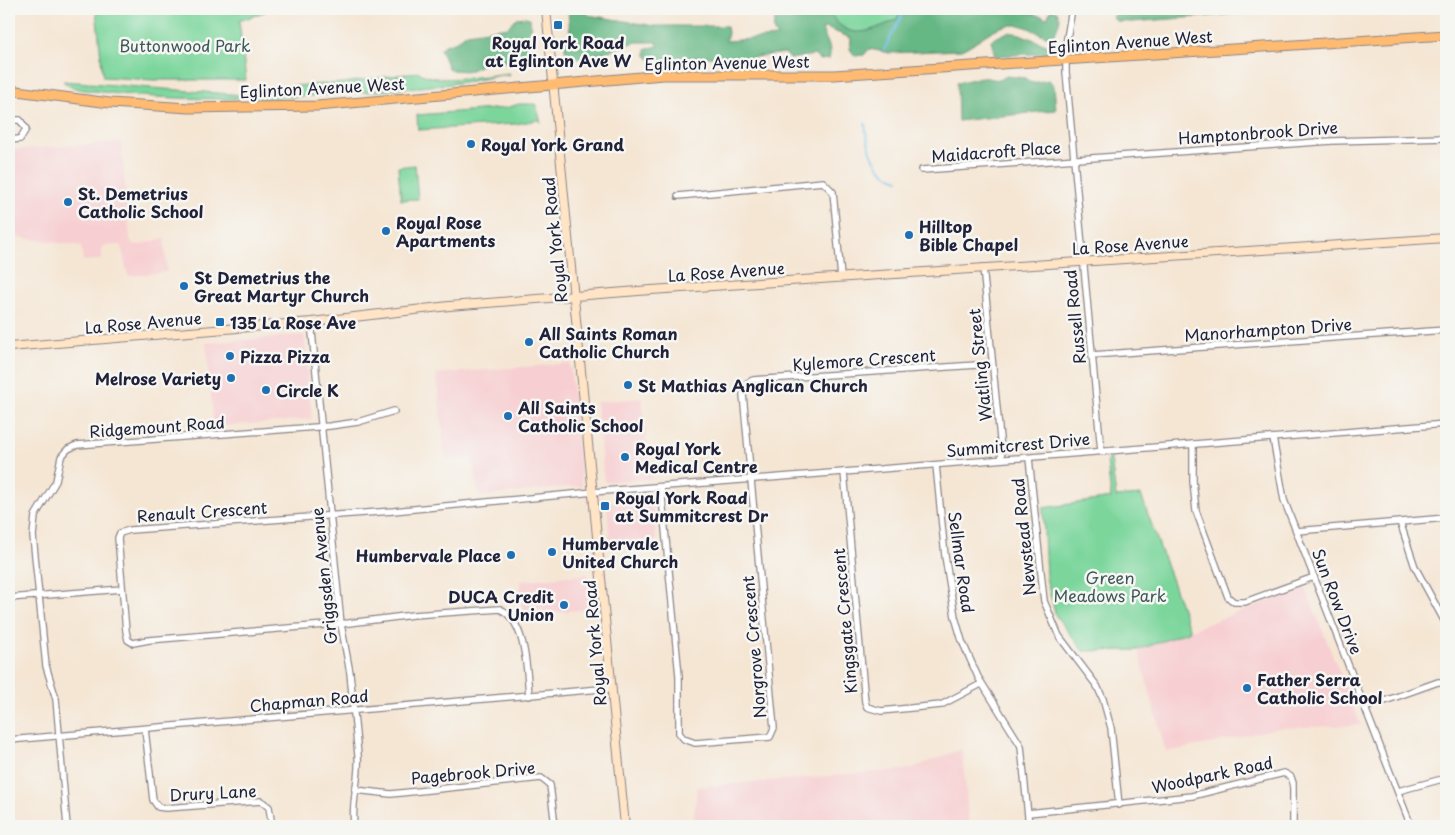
<svg xmlns="http://www.w3.org/2000/svg" width="1455" height="835" viewBox="0 0 1455 835" font-family="'Playpen Sans',sans-serif">
<style>
.built{fill:#f7cfd2}
.green{fill:#7cd69c;stroke:#4f7c6c}
.forest{fill:#65b784;stroke:#446c60}
.lines{fill:none;stroke-linecap:round;stroke-linejoin:round}
.stream{stroke:#6dbee8;stroke-width:2}
.street-casing{stroke:#8c8488;stroke-width:8}
.secondary-casing{stroke:#8c8488;stroke-width:10}
.primary-casing{stroke:#8c8488;stroke-width:11}
.street{stroke:#fff;stroke-width:5.5}
.secondary{stroke:#ffe4c6;stroke-width:8}
.primary{stroke:#febb71;stroke-width:9}
.poi-dot{fill:#1f6fb2;stroke:#f6f6f2;stroke-width:2}
.labels{text-anchor:middle;dominant-baseline:central;stroke-width:5;stroke-linejoin:round;paint-order:stroke}
.street-label{font-size:16px;fill:#22223b;stroke:#f6f6f2}
.poi-label{font-size:16px;font-weight:bold;fill:#22223b;stroke:#f6f6f2;text-anchor:start}
.park-label{font-size:16px;fill:#3d5858;stroke:#f6f6f2}
</style>
<rect width="100%" height="100%" fill="#f6f6f2"/>
<filter id="ink" filterUnits="userSpaceOnUse"><feTurbulence type="fractalNoise" baseFrequency=".02" numOctaves="2"/><feDisplacementMap in="SourceGraphic" scale="10" xChannelSelector="R" yChannelSelector="G"/><feConvolveMatrix kernelMatrix="1 2 1 2 8 2 1 2 1" color-interpolation-filters="sRGB"/></filter>
<filter id="wash" filterUnits="userSpaceOnUse"><feTurbulence type="fractalNoise" baseFrequency=".0096" numOctaves="4" result="noise"/><feDisplacementMap in="SourceGraphic" scale="20" xChannelSelector="R" yChannelSelector="G"/><feGaussianBlur stdDeviation="1.12" result="paint"/><feColorMatrix in="noise" values="0 0 0 0 0 0 0 0 0 0 0 0 0 0 0 0 0 1.4 0 .05"/><feComposite in="paint" operator="in"/></filter>
<g filter="url(#wash)">
<rect width="100%" height="100%" fill="#f5e6d4"/>
<g class="built">
<path d="M 121,142 L 130,239 L 133,244 L 140,245 L 164,238 L 167,272 L 128,276 L 121,245 L 102,246 L 102,260 L 83,261 L 81,246 L 9,236 L 9,150 Z"/>
<path d="M 304,335 L 312,419 L 214,427 L 206,343 Z"/>
<path d="M 570,363 L 582,486 L 479,496 L 473,458 L 446,460 L 436,374 Z"/>
<path d="M 642,398 L 651,479 L 604,482 L 596,402 Z"/>
<path d="M 652,498 L 656,541 L 610,546 L 607,502 Z"/>
<path d="M 588,574 L 591,609 L 523,615 L 520,581 Z"/>
<path d="M 1305,587 L 1361,725 L 1277,728 L 1218,742 L 1166,752 L 1138,650 Z"/>
<path d="M 962,749 L 969,826 L 693,826 L 697,787 L 910,769 Z"/>
</g>
<g class="green">
<path d="M 96,9 L 236,9 L 237,12 L 248,9 L 273,9 L 239,21 L 246,80 L 154,80 L 103,77 Z"/>
<path d="M 827,9 L 902,9 L 897,20 C 865,33 848,43 827,9 Z"/>
<path d="M 419,72 C 435,85 490,75 509,73 L 510,76 L 501,75 C 465,84 426,86 389,90 C 294,98 196,104 102,92 C 90,90 71,91 63,81 L 242,95 L 275,87 L 343,83 Z"/>
<path d="M 519,104 L 536,104 L 541,123 L 538,120 L 515,124 L 418,130 L 417,115 L 506,108 Z"/>
<path d="M 415,165 L 418,199 L 401,200 L 398,167 Z"/>
<path d="M 1111,459 L 1116,497 L 1141,495 L 1190,631 L 1138,650 L 1083,651 L 1056,616 L 1046,578 L 1043,508 L 1111,498 L 1107,460 Z"/>
</g>
<g class="forest">
<path d="M 568,9 L 584,9 L 588,15 L 655,26 L 727,26 L 728,33 L 726,41 L 777,37 L 773,30 L 775,20 L 795,20 L 807,9 L 827,9 C 848,43 865,33 896,20 L 902,9 L 1018,9 L 1047,18 L 1051,10 L 1057,11 L 1060,20 L 1053,38 C 1041,36 1028,25 1016,25 C 993,24 980,42 961,50 L 890,53 L 869,49 L 864,55 L 855,56 L 850,49 L 851,38 L 826,28 L 822,29 C 825,39 833,48 829,59 L 820,60 L 814,55 L 790,59 L 785,53 L 748,58 L 708,57 L 651,60 L 646,56 L 646,49 L 658,46 L 657,42 L 636,42 L 587,58 L 570,58 L 565,50 L 565,39 L 570,34 Z"/>
<path d="M 1115,9 L 1279,9 L 1276,11 L 1131,22 L 1116,21 L 1113,17 Z"/>
<path d="M 525,17 L 530,18 L 531,28 L 524,41 C 527,48 530,55 524,61 L 485,63 L 469,71 L 449,70 L 440,49 L 443,46 L 457,41 L 467,33 L 508,27 L 516,18 Z"/>
<path d="M 1008,32 L 1020,34 L 1051,47 L 1052,53 L 995,56 L 991,40 Z"/>
<path d="M 1007,76 L 1025,78 L 1031,83 L 1049,80 L 1054,86 L 1056,110 L 958,121 L 957,83 L 981,77 L 999,80 Z"/>
</g>
<g class="lines">
<g class="stream">
<path d="M 884,50 L 901,17 L 902,9"/>
<path d="M 865,124 C 868,148 874,173 899,180"/>
</g>
</g>
</g>
<g filter="url(#ink)">
<g class="lines">
<defs>
<g id="street">
<path d="M 1072,9 L 1066,44 L 1066,72 L 1101,451"/>
<path d="M 9,120 L 20,120 L 26,129 L 20,139 L 9,140"/>
<path d="M 922,170 L 1332,141 L 1446,138"/>
<path d="M 678,196 L 823,182 L 833,192 L 841,277"/>
<path d="M 983,267 L 1002,459"/>
<path d="M 311,322 L 341,624 L 350,673 L 358,755 C 360,780 351,799 354,826"/>
<path d="M 1092,355 L 1446,330"/>
<path d="M 1273,438 L 1284,500 L 1411,826"/>
<path d="M 1193,444 L 1193,481 L 1196,511 L 1228,597 L 1234,602 L 1245,602 L 1314,577"/>
<path d="M 1029,458 L 1044,601 L 1059,636 L 1097,686 L 1103,699 L 1111,728 L 1119,805"/>
<path d="M 936,465 L 945,556 L 955,617 L 962,641 L 978,677 L 1021,746 L 1029,826"/>
<path d="M 844,472 L 865,702 L 867,707 L 881,711 L 941,705 L 981,684"/>
<path d="M 661,487 L 679,676 L 679,733 L 684,739 L 695,743 L 770,737 L 774,728 L 743,394 L 744,385 L 753,380 L 992,364"/>
<path d="M 1400,522 L 1415,567 L 1446,624"/>
<path d="M 1297,531 L 1446,518"/>
<path d="M 9,598 L 122,589"/>
<path d="M 529,696 C 527,671 526,620 500,609 L 413,615 L 349,623 L 149,640 L 133,643 L 128,640 L 126,631 L 118,538 L 120,533 L 130,530 L 393,511 L 604,491 L 1446,424"/>
<path d="M 1365,708 L 1438,682 L 1446,682"/>
<path d="M 145,729 L 153,800 L 158,807 L 166,808 L 261,801 L 269,807 L 272,826"/>
<path d="M 9,740 L 612,688"/>
<path d="M 355,790 L 391,794 L 541,778 L 550,785 L 555,826"/>
<path d="M 1398,791 L 1446,778"/>
<path d="M 1028,813 L 1192,796 L 1284,773 L 1291,777 L 1293,783 L 1293,826"/>
<path d="M 67,826 L 56,699 L 46,666 L 33,536 L 35,516 L 56,481 L 61,457 L 68,449 L 77,445 L 330,426 L 358,422 L 394,411"/>
</g>
<g id="secondary">
<path d="M 546,9 L 625,826"/>
<path d="M 9,347 L 311,322 L 449,306 L 651,290 L 1446,238"/>
</g>
<path id="primary" d="M 9,90 L 110,103 L 189,108 L 317,106 L 663,75 L 834,75 L 1446,35"/>
</defs>
<use href="#street" class="street-casing"/>
<use href="#secondary" class="secondary-casing"/>
<use href="#primary" class="primary-casing"/>
<use href="#street" class="street"/>
<use href="#secondary" class="secondary"/>
<use href="#primary" class="primary"/>
</g>
</g>
<g class="poi-dot">
<rect x="553" y="20" width="10" height="10" rx="2.5"/>
<circle cx="471" cy="144" r="5"/>
<circle cx="68" cy="202" r="5"/>
<circle cx="386" cy="231" r="5"/>
<circle cx="909" cy="235" r="5"/>
<circle cx="184" cy="286" r="5"/>
<rect x="215" y="317" width="10" height="10" rx="2.5"/>
<circle cx="529" cy="342" r="5"/>
<circle cx="230" cy="356" r="5"/>
<circle cx="231" cy="378" r="5"/>
<circle cx="628" cy="385" r="5"/>
<circle cx="266" cy="390" r="5"/>
<circle cx="508" cy="416" r="5"/>
<circle cx="625" cy="457" r="5"/>
<rect x="600" y="501" width="10" height="10" rx="2.5"/>
<circle cx="552" cy="552" r="5"/>
<circle cx="511" cy="555" r="5"/>
<circle cx="564" cy="605" r="5"/>
<circle cx="1247" cy="688" r="5"/>
</g>
<g class="labels">
<g class="street-label">
<text transform="translate(1130 41) rotate(-4)">Eglinton Avenue West</text>
<text transform="translate(727 62) rotate(-1)">Eglinton Avenue West</text>
<text transform="translate(322 87) rotate(-3)">Eglinton Avenue West</text>
<text transform="translate(1258 132) rotate(-4)">Hamptonbrook Drive</text>
<text transform="translate(996 151) rotate(-4)">Maidacroft Place</text>
<text transform="translate(554 240) rotate(-96)">Royal York Road</text>
<text transform="translate(1130 244) rotate(-4)">La Rose Avenue</text>
<text transform="translate(726 271) rotate(-4)">La Rose Avenue</text>
<text transform="translate(1074 317) rotate(-96)">Russell Road</text>
<text transform="translate(143 322) rotate(-5)">La Rose Avenue</text>
<text transform="translate(1268 329) rotate(-4)">Manorhampton Drive</text>
<text transform="translate(864 359) rotate(-4)">Kylemore Crescent</text>
<text transform="translate(979 365) rotate(-96)">Watling Street</text>
<text transform="translate(157 426) rotate(-4)">Ridgemount Road</text>
<text transform="translate(1018 444) rotate(-5)">Summitcrest Drive</text>
<text transform="translate(202 511) rotate(-4)">Renault Crescent</text>
<text transform="translate(1023 537) rotate(-96)">Newstead Road</text>
<text transform="translate(962 562) rotate(82)">Sellmar Road</text>
<text transform="translate(323 576) rotate(-96)">Griggsden Avenue</text>
<text transform="translate(1338 601) rotate(69)">Sun Row Drive</text>
<text transform="translate(844 621) rotate(-95)">Kingsgate Crescent</text>
<text transform="translate(594 643) rotate(-95)">Royal York Road</text>
<text transform="translate(753 647) rotate(-95)">Norgrove Crescent</text>
<text transform="translate(309 700) rotate(-5)">Chapman Road</text>
<text transform="translate(473 772) rotate(-5)">Pagebrook Drive</text>
<text transform="translate(1212 774) rotate(-12)">Woodpark Road</text>
<text transform="translate(213 792) rotate(-3)">Drury Lane</text>
</g>
<g class="poi-label">
<text x="558" y="42" text-anchor="middle">Royal York Road<tspan x="558" dy="18">at Eglinton Ave W</tspan></text>
<text x="481" y="144">Royal York Grand</text>
<text x="78" y="193">St. Demetrius<tspan x="78" dy="18">Catholic School</tspan></text>
<text x="396" y="222">Royal Rose<tspan x="396" dy="18">Apartments</tspan></text>
<text x="919" y="226">Hilltop<tspan x="919" dy="18">Bible Chapel</tspan></text>
<text x="194" y="277">St Demetrius the<tspan x="194" dy="18">Great Martyr Church</tspan></text>
<text x="230" y="322">135 La Rose Ave</text>
<text x="539" y="333">All Saints Roman<tspan x="539" dy="18">Catholic Church</tspan></text>
<text x="240" y="356">Pizza Pizza</text>
<text x="221" y="378" text-anchor="end">Melrose Variety</text>
<text x="638" y="385">St Mathias Anglican Church</text>
<text x="276" y="390">Circle K</text>
<text x="518" y="407">All Saints<tspan x="518" dy="18">Catholic School</tspan></text>
<text x="635" y="448">Royal York<tspan x="635" dy="18">Medical Centre</tspan></text>
<text x="615" y="497">Royal York Road<tspan x="615" dy="18">at Summitcrest Dr</tspan></text>
<text x="562" y="543">Humbervale<tspan x="562" dy="18">United Church</tspan></text>
<text x="501" y="555" text-anchor="end">Humbervale Place</text>
<text x="554" y="596" text-anchor="end">DUCA Credit<tspan x="554" dy="18">Union</tspan></text>
<text x="1257" y="679">Father Serra<tspan x="1257" dy="18">Catholic School</tspan></text>
</g>
<g class="park-label">
<text x="185" y="45">Buttonwood Park</text>
<text x="1110" y="577">Green<tspan x="1110" dy="18">Meadows Park</tspan></text>
</g>
</g>
<rect width="1455" height="835" fill="none" stroke="#f6f6f2" stroke-width="30"/>
</svg>
